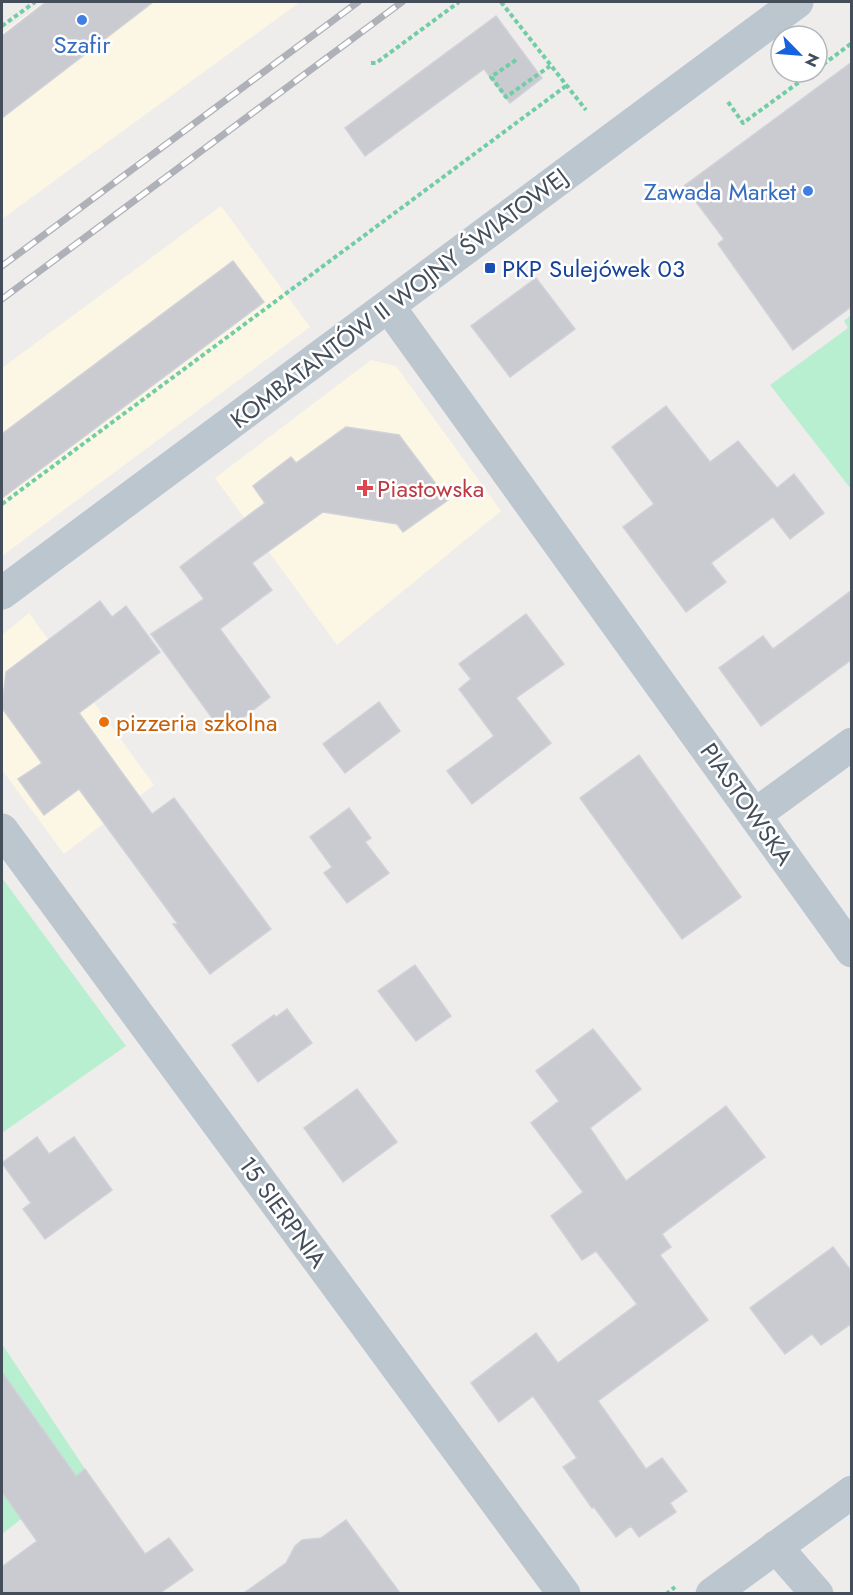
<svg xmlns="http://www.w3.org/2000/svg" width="853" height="1595" viewBox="0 0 853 1595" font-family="Jost,sans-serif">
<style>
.commercial{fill:#fcf6e4}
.green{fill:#b9efd1}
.building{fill:#c9cbd1;stroke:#d0d2d8;stroke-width:1.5}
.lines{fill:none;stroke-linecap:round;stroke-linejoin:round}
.path{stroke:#70cda5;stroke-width:4;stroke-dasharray:4.5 3;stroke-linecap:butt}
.minor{stroke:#bcc6cf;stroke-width:33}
.rail-casing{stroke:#aeb1b7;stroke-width:7}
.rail{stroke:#fff;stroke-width:4.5;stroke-dasharray:14;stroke-linecap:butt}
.shop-dot{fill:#3f7fe0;stroke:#fff;stroke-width:2}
.transit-dot{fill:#1a4fb4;stroke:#fff;stroke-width:2}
.health-dot{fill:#e0444e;stroke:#fff;stroke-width:2}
.food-dot{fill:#e8710a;stroke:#fff;stroke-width:2}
.labels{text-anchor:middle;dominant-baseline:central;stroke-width:5;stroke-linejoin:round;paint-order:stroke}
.shop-label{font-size:24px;fill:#366cbe;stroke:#fff}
.transit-label{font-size:24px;fill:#164399;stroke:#fff;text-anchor:start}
.street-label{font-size:24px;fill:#444e5a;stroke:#fff}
.health-label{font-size:24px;fill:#be3a42;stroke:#fff;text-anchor:start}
.food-label{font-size:24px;fill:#c56008;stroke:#fff;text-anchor:start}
</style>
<rect width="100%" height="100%" fill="#efecec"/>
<g class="commercial">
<path d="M 43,2 L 300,2 L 2,219 L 2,33 Z"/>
<path d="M 221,206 L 310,327 L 2,556 L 2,368 Z"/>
<path d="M 371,360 L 396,366 L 501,511 L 337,645 L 215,478 Z"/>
<path d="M 29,613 L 154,785 L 64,854 L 2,770 L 2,635 Z"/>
</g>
<g class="green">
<path d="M 851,315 L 851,489 L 770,385 L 848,328 L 844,321 Z"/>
<path d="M 2,878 L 126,1046 L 2,1133 Z"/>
<path d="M 2,1344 L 85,1469 L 2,1534 Z"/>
</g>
<g class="building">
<path d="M 46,2 L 153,2 L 2,118 L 2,36 Z"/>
<path d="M 496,16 L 542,78 L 510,103 L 484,69 L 365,156 L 345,128 Z"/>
<path d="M 852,62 L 852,306 L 793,350 L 718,244 L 724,239 L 684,186 Z"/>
<path d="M 233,261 L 264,302 L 2,498 L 2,434 Z"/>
<path d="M 536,278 L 575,329 L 510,377 L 471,326 Z"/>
<path d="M 666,406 L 710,462 L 738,441 L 777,488 L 794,474 L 824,513 L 790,539 L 773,517 L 711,563 L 726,582 L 686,612 L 623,527 L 654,504 L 612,447 Z"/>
<path d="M 346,427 L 399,435 L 448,500 L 403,532 L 397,524 L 323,512 L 252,563 L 272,590 L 220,629 L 270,697 L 223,733 L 151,634 L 204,599 L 180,567 L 265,503 L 253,486 L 291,457 L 296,463 Z"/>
<path d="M 852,590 L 852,659 L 761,726 L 719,668 L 763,636 L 773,649 Z"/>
<path d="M 100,601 L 112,617 L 126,606 L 160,652 L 79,713 L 152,814 L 174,798 L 271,929 L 210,974 L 173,924 L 178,924 L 79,789 L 44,815 L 18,779 L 42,763 L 2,708 L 6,672 Z"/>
<path d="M 526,614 L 564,664 L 516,698 L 551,743 L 472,804 L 447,771 L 494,736 L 459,689 L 471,679 L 459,664 Z"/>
<path d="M 379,702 L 400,731 L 345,773 L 323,744 Z"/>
<path d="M 639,755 L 741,897 L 682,939 L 580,798 Z"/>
<path d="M 349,808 L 371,838 L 365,842 L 389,873 L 347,903 L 324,873 L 332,867 L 310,837 Z"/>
<path d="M 415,965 L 451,1016 L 416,1041 L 378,991 Z"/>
<path d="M 287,1009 L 312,1043 L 258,1082 L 232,1045 L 274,1015 L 276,1017 Z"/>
<path d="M 593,1029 L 641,1089 L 590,1128 L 626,1181 L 726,1106 L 765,1157 L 662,1234 L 671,1247 L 660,1255 L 708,1320 L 598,1401 L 646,1469 L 662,1458 L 687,1491 L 670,1503 L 676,1512 L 639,1537 L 631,1526 L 616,1537 L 594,1507 L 592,1508 L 563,1467 L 577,1458 L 533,1396 L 499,1422 L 471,1383 L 536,1333 L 558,1363 L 637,1304 L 596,1251 L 582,1260 L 551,1216 L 583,1192 L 531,1123 L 559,1101 L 536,1071 Z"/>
<path d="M 357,1089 L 397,1142 L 343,1182 L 304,1128 Z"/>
<path d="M 37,1137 L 49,1154 L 74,1137 L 112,1190 L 45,1239 L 23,1209 L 31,1203 L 2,1163 Z"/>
<path d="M 833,1247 L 852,1272 L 852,1323 L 821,1345 L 812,1334 L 785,1354 L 750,1308 Z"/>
<path d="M 2,1372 L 76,1476 L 85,1469 L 145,1554 L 169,1538 L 193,1570 L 160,1593 L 2,1593 L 2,1567 L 37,1541 L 2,1492 Z"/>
<path d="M 346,1520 L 400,1593 L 244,1593 L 286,1563 L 295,1546 L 302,1540 L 321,1538 Z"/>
</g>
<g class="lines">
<g class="path">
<path d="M 501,2 L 586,110"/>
<path d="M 2,26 L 35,2"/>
<path d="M 516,60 L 491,77 L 506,97 L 550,66"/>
<path d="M 371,63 L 376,63 L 459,2"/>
<path d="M 817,69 L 852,43"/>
<path d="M 728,102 L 743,123 L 813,72"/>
<path d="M 2,504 L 566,86"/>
<path d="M 666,1594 L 675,1587"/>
</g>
<g class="minor">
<path d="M 389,307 L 852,951"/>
<path d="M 2,593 L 797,2"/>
<path d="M 756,814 L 852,744"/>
<path d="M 2,830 L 564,1594"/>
<path d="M 776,1547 L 817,1594"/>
<path d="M 712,1594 L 852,1492"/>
</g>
<defs>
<g id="rail">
<path d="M 2,266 L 358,2"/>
<path d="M 2,299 L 402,2"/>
</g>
</defs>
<use href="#rail" class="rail-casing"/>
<use href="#rail" class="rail"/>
</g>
<g class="shop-dot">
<circle cx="82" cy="20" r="6"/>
<circle cx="808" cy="191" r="6"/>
</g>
<rect class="transit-dot" x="484" y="262" width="12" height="12" rx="3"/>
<path class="health-dot" d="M362 479h6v6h6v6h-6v6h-6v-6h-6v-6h6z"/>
<circle class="food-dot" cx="104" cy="722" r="6"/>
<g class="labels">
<g class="shop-label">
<text x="82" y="44">Szafir</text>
<text x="796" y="191" text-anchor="end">Zawada Market</text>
</g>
<g class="transit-label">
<text x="502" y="268">PKP Sulejówek 03</text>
</g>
<g class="street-label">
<text transform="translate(399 298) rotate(-37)">KOMBATANTÓW II WOJNY ŚWIATOWEJ</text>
<text transform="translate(747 804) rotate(55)">PIASTOWSKA</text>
<text transform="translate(283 1212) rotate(54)">15 SIERPNIA</text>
</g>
<g class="health-label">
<text x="377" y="488">Piastowska</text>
</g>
<g class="food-label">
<text x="116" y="722">pizzeria szkolna</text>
</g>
</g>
<rect width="853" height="1595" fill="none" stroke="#444e5a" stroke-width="6"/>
<g transform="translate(799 54) rotate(115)"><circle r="28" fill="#ffffff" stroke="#b4b8bd" stroke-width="1.5"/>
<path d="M0-4.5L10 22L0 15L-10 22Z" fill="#1661e0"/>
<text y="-9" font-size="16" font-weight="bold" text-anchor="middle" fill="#444e5a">N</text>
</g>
</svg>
